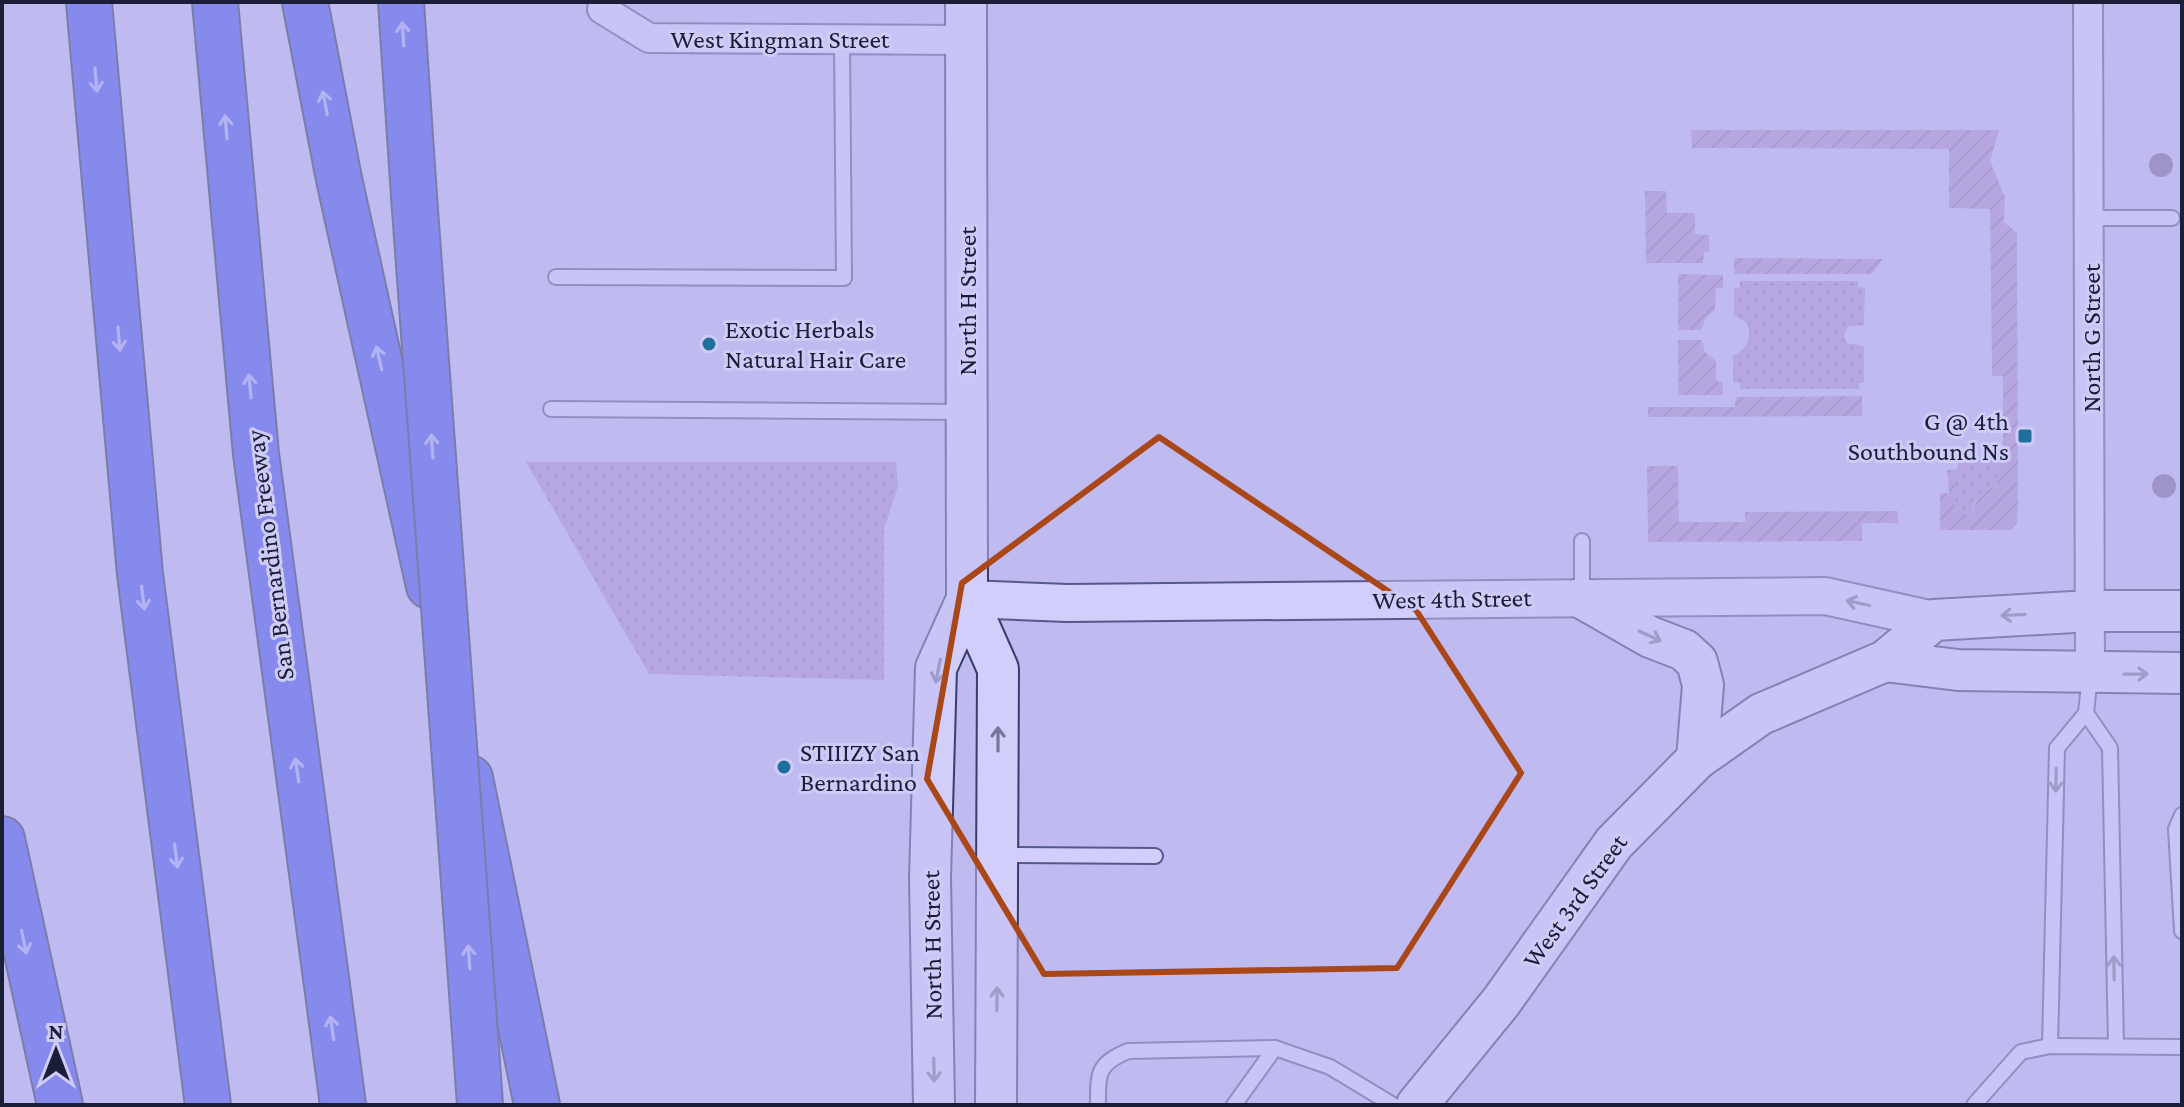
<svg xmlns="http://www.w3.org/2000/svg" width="2184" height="1107" viewBox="0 0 2184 1107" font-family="'Crimson Pro',serif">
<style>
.grass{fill:url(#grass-dots)}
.garden{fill:url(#garden-furrows)}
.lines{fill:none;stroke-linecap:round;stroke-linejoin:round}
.service-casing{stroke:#545989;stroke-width:18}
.minor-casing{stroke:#545989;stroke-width:32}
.tertiary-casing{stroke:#545989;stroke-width:40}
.secondary-casing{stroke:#373e6a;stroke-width:44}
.motorway-casing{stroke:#293055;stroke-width:48}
.service{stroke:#d2cefb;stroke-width:14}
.minor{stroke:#d2cefb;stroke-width:28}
.tertiary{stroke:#d2cefb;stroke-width:36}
.secondary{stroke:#d2cefb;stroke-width:40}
.motorway{stroke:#434ee8;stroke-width:44}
.motorway-bridge-casing{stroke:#293055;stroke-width:48;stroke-linecap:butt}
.motorway-bridge{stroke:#434ee8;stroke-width:44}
.tree{fill:#79659b}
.oneway{stroke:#a5a6f3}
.oneway2{stroke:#767698}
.marked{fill:none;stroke:#aa4719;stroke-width:6;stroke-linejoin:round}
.poi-dot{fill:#206e9c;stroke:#cfcbf8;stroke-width:3}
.labels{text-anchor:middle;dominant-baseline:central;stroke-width:6;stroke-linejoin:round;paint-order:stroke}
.street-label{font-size:26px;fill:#1a1e36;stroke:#cfcbf8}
.poi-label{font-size:26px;fill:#1a1e36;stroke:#cfcbf8;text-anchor:start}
</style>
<defs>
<pattern id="grass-dots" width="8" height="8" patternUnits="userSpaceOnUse" patternTransform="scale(2)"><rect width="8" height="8" fill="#ae8ecf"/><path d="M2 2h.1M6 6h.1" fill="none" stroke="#8d73a9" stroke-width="1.8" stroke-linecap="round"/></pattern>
<pattern id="garden-furrows" width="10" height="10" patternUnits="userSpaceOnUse" patternTransform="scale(2)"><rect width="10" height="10" fill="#ae8ecf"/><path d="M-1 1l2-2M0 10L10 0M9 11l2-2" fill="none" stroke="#8d73a9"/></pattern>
</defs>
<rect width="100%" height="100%" fill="#bfbbf1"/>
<g class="grass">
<path d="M 1740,281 L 1858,281 L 1858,287 L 1865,288 L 1864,325 L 1847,327 L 1844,338 L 1847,343 L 1864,346 L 1864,383 L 1859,383 L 1859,389 L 1740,389 L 1740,383 L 1733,383 L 1733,356 C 1748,348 1752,339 1747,323 L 1734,315 L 1734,288 L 1740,288 Z"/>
<path d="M 1958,459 L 1999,459 L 1998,485 C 1983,488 1973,499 1972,514 L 1955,514 L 1954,470 L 1958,469 Z"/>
<path d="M 526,462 L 896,462 L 898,486 L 884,529 L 884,680 L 649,674 Z"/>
</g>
<g class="garden">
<path d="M 1691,130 L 1999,130 L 1990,161 L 2005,197 L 2004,222 L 2017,233 L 2018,497 L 2017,523 L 2010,530 L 1940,530 L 1940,493 L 1949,493 L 1947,470 L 1954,470 L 1955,514 L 1972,514 L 1979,493 L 1997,485 L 2000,451 L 2003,450 L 2003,376 L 1992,376 L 1990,209 L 1949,208 L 1949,149 L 1692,148 Z"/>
<path d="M 1645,191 L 1666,191 L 1667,213 L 1695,213 L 1695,234 L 1709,235 L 1709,251 L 1704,252 L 1703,263 L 1646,263 Z"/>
<path d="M 1734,258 L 1883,259 L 1872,274 L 1734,274 Z"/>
<path d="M 1678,274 L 1723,275 L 1723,288 L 1716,288 L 1715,310 L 1706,318 L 1701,330 L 1678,330 Z"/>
<path d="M 1678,340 L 1702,340 L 1705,352 L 1716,361 L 1716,381 L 1723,382 L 1723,395 L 1678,395 Z"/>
<path d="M 1862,396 L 1862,416 L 1648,417 L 1648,407 L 1735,407 L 1736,397 Z"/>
<path d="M 1647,466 L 1678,466 L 1679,522 L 1745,522 L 1745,512 L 1898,511 L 1898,523 L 1862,523 L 1862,541 L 1648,542 Z"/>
</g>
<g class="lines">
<defs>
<g id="service">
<path d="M 2091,218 L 2172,218"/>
<path d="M 556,277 L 844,278 L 842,40"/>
<path d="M 551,409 L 962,412"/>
<path d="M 1582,541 L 1582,597"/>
<path d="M 2086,713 L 2110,748 L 2116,1046"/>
<path d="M 2182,815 L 2176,829 L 2182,931"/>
<path d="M 1001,855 L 1155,856"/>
<path d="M 2050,1046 L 2057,748 L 2086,713 L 2090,675"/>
<path d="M 1098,1105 C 1098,1073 1097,1064 1128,1051 L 1275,1048 L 1330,1067 L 1393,1105"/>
<path d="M 1234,1105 L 1275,1048"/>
<path d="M 1974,1105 L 2021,1052 L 2050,1046 L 2182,1047"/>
</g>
<g id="minor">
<path d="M 2088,2 L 2090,674"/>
<path d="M 602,9 L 649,38 L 966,40"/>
</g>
<path id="tertiary" d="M 967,599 L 1067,603 L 1825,596 L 1934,620"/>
<g id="secondary">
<path d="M 966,2 L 967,599 L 998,669 L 996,1105"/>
<path d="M 1582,598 L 1650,637 L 1684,650 L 1697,662 L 1703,685 L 1697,759"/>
<path d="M 1885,661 L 1958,670 L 2182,673"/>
<path d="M 934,1105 L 930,878 L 936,668 L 967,599"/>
<path d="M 1417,1105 L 1501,1002 L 1614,843 L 1697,759 L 1761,714 L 1885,661 L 1934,620 L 2091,611 L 2182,611"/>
</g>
<g id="motorway">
<path d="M 89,2 L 140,574 L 208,1105"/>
<path d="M 215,2 L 256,454 L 343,1105"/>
<path d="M 305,2 L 339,179 L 429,586"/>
<path d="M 401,2 L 414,196"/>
<path d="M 470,778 L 537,1105"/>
<path d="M 2,839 L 60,1105"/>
<path d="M 475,1034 L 480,1105"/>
</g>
</defs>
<use href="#service" class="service-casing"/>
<use href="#minor" class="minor-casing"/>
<use href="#tertiary" class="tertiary-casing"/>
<use href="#secondary" class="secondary-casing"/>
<use href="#motorway" class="motorway-casing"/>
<use href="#service" class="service"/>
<use href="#minor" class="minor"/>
<use href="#tertiary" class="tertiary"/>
<use href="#secondary" class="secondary"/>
<use href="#motorway" class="motorway"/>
<defs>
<path id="motorway-bridge" d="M 414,196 L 475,1034"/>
</defs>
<use href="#motorway-bridge" class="motorway-bridge-casing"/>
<use href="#motorway-bridge" class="motorway-bridge"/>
</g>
<g class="tree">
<circle cx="2161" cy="165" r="12"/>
<circle cx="2164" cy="486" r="12"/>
</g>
<defs><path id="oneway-shaft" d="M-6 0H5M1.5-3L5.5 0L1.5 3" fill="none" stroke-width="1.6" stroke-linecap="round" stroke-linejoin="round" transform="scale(2)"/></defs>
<g class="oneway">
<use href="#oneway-shaft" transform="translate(403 34) rotate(-94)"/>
<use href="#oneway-shaft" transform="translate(96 80) rotate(85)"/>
<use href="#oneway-shaft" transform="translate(325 103) rotate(-101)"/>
<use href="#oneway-shaft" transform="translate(226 127) rotate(-95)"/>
<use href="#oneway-shaft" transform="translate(119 339) rotate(85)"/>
<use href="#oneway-shaft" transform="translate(379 358) rotate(-103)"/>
<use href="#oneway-shaft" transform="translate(250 386) rotate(-95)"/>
<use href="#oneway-shaft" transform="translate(432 446) rotate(-94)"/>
<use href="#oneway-shaft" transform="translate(143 598) rotate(83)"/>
<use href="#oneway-shaft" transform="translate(297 770) rotate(-98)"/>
<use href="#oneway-shaft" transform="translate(176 856) rotate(83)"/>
<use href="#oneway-shaft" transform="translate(24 942) rotate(78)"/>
<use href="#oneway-shaft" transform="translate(469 957) rotate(-94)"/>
<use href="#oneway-shaft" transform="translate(332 1028) rotate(-98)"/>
</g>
<g class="oneway2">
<use href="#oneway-shaft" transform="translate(1858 603) rotate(-168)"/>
<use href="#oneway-shaft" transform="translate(2013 615) rotate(177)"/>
<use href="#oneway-shaft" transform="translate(1650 636) rotate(25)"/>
<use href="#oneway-shaft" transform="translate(938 671) rotate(101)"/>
<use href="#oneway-shaft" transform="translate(2136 674) rotate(-1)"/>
<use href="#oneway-shaft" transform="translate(998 739) rotate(-90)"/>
<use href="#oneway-shaft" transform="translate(2056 780) rotate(91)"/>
<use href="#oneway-shaft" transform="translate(2114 968) rotate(-91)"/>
<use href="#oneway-shaft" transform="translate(997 999) rotate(-89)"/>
<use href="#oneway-shaft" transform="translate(934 1070) rotate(89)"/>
</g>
<path d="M0 0H2184V1107H0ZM 1159,437 L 1416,610 L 1521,773 L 1397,968 L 1044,974 L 927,779 L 962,583 Z" fill="#bfbbf1" fill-opacity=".55" fill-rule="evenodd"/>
<path class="marked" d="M 1159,437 L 1416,610 L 1521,773 L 1397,968 L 1044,974 L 927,779 L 962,583 Z"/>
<g class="poi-dot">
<circle cx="709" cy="344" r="8"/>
<rect x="2017" y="428" width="16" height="16" rx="4"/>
<circle cx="784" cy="767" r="8"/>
</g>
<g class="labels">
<g class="street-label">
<text x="780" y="39">West Kingman Street</text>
<text transform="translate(967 301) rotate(-90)">North H Street</text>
<text transform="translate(2091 338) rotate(-90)">North G Street</text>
<text transform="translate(270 555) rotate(-97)">San Bernardino Freeway</text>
<text transform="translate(1452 599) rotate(-1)">West 4th Street</text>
<text transform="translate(1575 901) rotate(-54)">West 3rd Street</text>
<text transform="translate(932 945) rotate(-91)">North H Street</text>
</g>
<g class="poi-label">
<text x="725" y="329">Exotic Herbals<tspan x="725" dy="30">Natural Hair Care</tspan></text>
<text x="2009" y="421" text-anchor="end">G @ 4th<tspan x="2009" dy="30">Southbound Ns</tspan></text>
<text x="800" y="752">STIIIZY San<tspan x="800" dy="30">Bernardino</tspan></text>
</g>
</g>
<rect width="2184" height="1107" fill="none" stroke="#1a1e36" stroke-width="8"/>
<g transform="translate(56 1051)" stroke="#cfcbf8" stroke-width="6" paint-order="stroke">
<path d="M0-6L14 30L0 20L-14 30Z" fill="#1a1e36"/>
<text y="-12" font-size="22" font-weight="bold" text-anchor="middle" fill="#1a1e36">N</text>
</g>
</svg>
